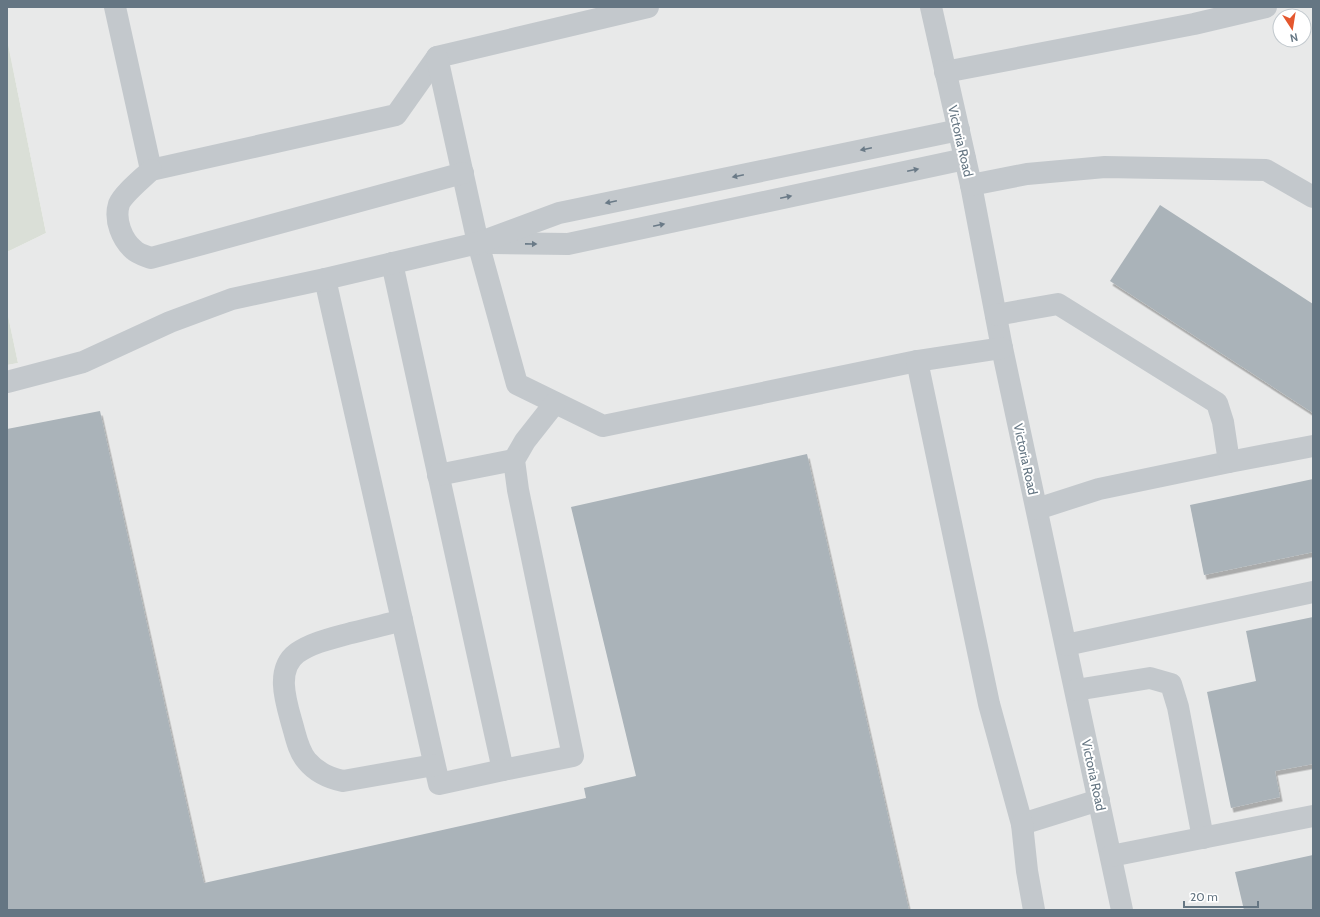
<svg xmlns="http://www.w3.org/2000/svg" width="1320" height="917" viewBox="0 0 1320 917" font-family="Cabin,sans-serif">
<style>
.built{fill:#e8e9e9;fill-rule:evenodd}
.green{fill:#dadfd7}
.building{fill:#aab3b9;filter:url(#shadow)}
.lines{fill:none;stroke-linecap:round;stroke-linejoin:round}
.minor{stroke:#c3c8cc;stroke-width:22}
.oneway{fill:#6a7a87}
.labels{text-anchor:middle;dominant-baseline:central;stroke-width:4;stroke-linejoin:round;paint-order:stroke}
.street-label{font-size:13px;fill:#657683;stroke:#fff}
</style>
<defs>
<filter id="shadow"><feDropShadow dx="2.5" dy="4.5" stdDeviation="0" flood-color="#0004"/></filter>
</defs>
<rect width="100%" height="100%" fill="#fafaf8"/>
<path class="built" d="M 7,7 L 1313,7 L 1313,910 L 7,910 L 7,365 L 18,363 L 7,311 L 7,252 L 46,233 L 7,39 ZM 1280,16 L 1304,16 L 1304,40 L 1280,40 Z"/>
<g class="green">
<path d="M 7,39 L 46,233 L 7,252 Z"/>
<path d="M 7,311 L 18,363 L 7,365 Z"/>
</g>
<g class="building">
<path d="M 1160,205 L 1313,304 L 1313,413 L 1110,281 Z"/>
<path d="M 100,411 L 204,883 L 586,798 L 584,788 L 636,776 L 571,507 L 807,454 L 909,910 L 7,910 L 7,429 Z"/>
<path d="M 1313,479 L 1313,552 L 1204,575 L 1190,505 Z"/>
<path d="M 1313,617 L 1313,764 L 1275,771 L 1280,797 L 1231,808 L 1207,692 L 1256,681 L 1246,631 Z"/>
<path d="M 1313,855 L 1313,910 L 1244,910 L 1235,872 Z"/>
</g>
<g class="lines">
<g class="minor">
<path d="M 115,7 L 151,170 L 396,115 L 437,57 L 648,7"/>
<path d="M 931,7 L 971,185 L 1002,348 L 1122,910"/>
<path d="M 437,57 L 478,243 L 517,384 L 603,426 L 917,361"/>
<path d="M 945,72 L 1194,24 L 1266,7"/>
<path d="M 151,170 C 143,178 123,194 119,204 C 114,220 122,240 134,250 C 138,254 146,256 151,258 L 463,173"/>
<path d="M 971,185 L 1027,174 L 1105,167 L 1266,170 L 1313,197"/>
<path d="M 492,243 L 568,244 L 965,159"/>
<path d="M 392,263 L 503,770 L 573,756 L 518,490 L 514,460 L 525,441 L 555,403"/>
<path d="M 325,279 L 439,784 L 503,770"/>
<path d="M 996,315 L 1058,304 L 1217,403 L 1223,422 L 1229,462 L 1099,489 L 1037,509"/>
<path d="M 1002,348 L 917,361 L 989,704 L 1022,824 L 1099,800"/>
<path d="M 7,382 L 83,362 L 170,322 L 232,299 L 325,279 L 478,243 L 559,213 L 959,130"/>
<path d="M 1229,462 L 1313,446"/>
<path d="M 438,475 L 514,460"/>
<path d="M 402,620 C 385,625 368,629 351,633 C 333,638 313,642 297,653 C 274,670 287,705 293,727 C 296,738 299,752 307,761 C 316,772 329,778 343,781 L 434,765"/>
<path d="M 1066,645 L 1313,592"/>
<path d="M 1076,690 L 1150,678 L 1171,684 L 1178,707 L 1203,838"/>
<path d="M 1022,824 L 1027,871 L 1034,910"/>
<path d="M 1111,856 L 1313,816"/>
</g>
</g>
<defs><path id="oneway-solid" d="M-6-.8H1V-3.2L6.5 0L1 3.2V.8H-6Z"/></defs>
<g class="oneway">
<use href="#oneway-solid" transform="translate(866 149) rotate(168)"/>
<use href="#oneway-solid" transform="translate(913 170) rotate(-12)"/>
<use href="#oneway-solid" transform="translate(738 176) rotate(168)"/>
<use href="#oneway-solid" transform="translate(786 197) rotate(-12)"/>
<use href="#oneway-solid" transform="translate(611 202) rotate(168)"/>
<use href="#oneway-solid" transform="translate(659 225) rotate(-12)"/>
<use href="#oneway-solid" transform="translate(531 244) rotate(1)"/>
</g>
<g class="labels">
<g class="street-label">
<text transform="translate(961 141) rotate(77)">Victoria Road</text>
<text transform="translate(1026 459) rotate(78)">Victoria Road</text>
<text transform="translate(1094 775) rotate(78)">Victoria Road</text>
</g>
</g>
<rect width="1320" height="917" fill="none" stroke="#657683" stroke-width="16"/>
<g transform="translate(1292 28) rotate(168)"><circle r="19" fill="#ffffff" stroke="#c1c8cd"/>
<path d="M0-3L7 15L0 10L-7 15Z" fill="#e4572e"/>
<text y="-6" font-size="11" font-weight="bold" text-anchor="middle" fill="#657683">N</text>
</g>
<path d="M1184 901v6h74v-6" fill="none" stroke="#657683" stroke-width="2"/>
<text x="1190" y="901" font-size="12" fill="#657683" stroke="#ffffff" stroke-width="3" paint-order="stroke">20 m</text>
</svg>
